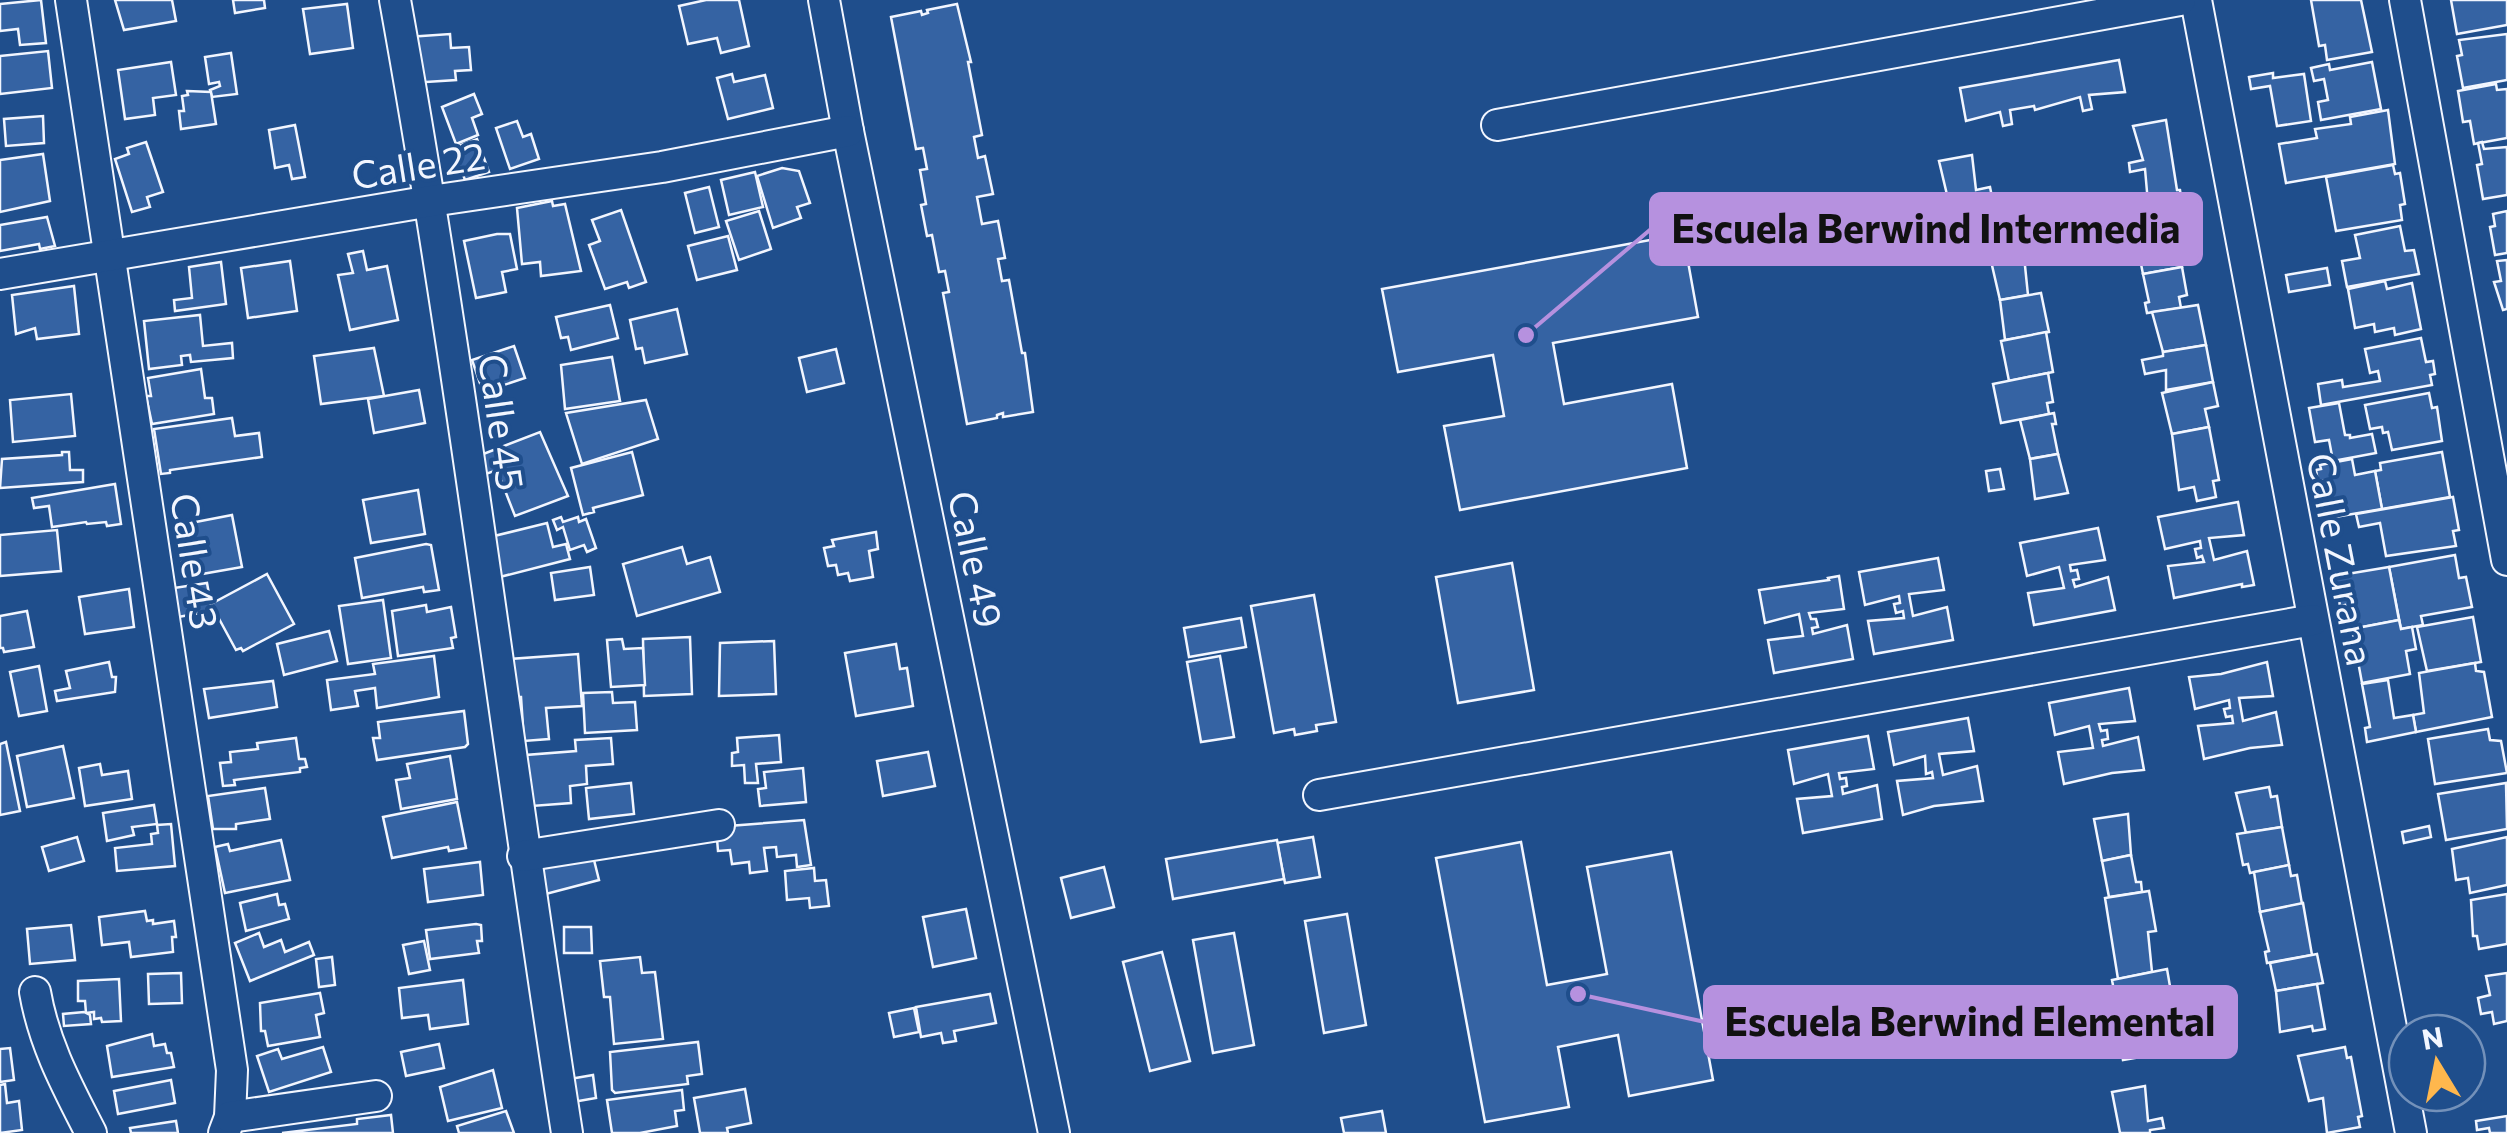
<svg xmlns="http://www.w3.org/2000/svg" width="2507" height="1133" viewBox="0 0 2507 1133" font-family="Commissioner,sans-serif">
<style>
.building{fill:#3563a3;stroke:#f2f6ff;stroke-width:2.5}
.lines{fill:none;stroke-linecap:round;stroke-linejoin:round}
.minor-casing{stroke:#f2f6ff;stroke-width:34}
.minor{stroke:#1f4e8c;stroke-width:30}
.labels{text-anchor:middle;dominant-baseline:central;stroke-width:8;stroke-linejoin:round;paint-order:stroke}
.street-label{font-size:38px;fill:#f2f6ff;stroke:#1f4e8c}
.leader{fill:none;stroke:#b691df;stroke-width:4}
.callout-dot{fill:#b691df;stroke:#1f4e8c;stroke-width:4}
.callout{fill:#b691df;stroke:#b691df;stroke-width:4}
.callout-label{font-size:40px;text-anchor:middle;font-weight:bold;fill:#111}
</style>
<rect width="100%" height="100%" fill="#1f4e8c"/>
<g class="building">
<path d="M 41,0 L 46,43 L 20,45 L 18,29 L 0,31 L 0,4 Z"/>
<path d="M 115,0 L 172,0 L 176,21 L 124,30 Z"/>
<path d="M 233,0 L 264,0 L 265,8 L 235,13 Z"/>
<path d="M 706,0 L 739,0 L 749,46 L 721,53 L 717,38 L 688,44 L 679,6 Z"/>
<path d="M 2311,0 L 2361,0 L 2372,52 L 2327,60 L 2325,45 L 2319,46 Z"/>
<path d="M 2451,0 L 2507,0 L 2507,25 L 2457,34 Z"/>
<path d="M 347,4 L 353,48 L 310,54 L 303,9 Z"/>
<path d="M 957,4 L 971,62 L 968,62 L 982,135 L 974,137 L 978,158 L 985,156 L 993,194 L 977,197 L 982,224 L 998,221 L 1005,258 L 998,259 L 1002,281 L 1009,280 L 1022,353 L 1025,353 L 1033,412 L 1003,417 L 1003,413 L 997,415 L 997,418 L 967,424 L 943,293 L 949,292 L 945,271 L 939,272 L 932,235 L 927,236 L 921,205 L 926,204 L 920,170 L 927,169 L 923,148 L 916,149 L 891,17 L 921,11 L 922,15 L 928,13 L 927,10 Z"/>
<path d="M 450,34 L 451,48 L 469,47 L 471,70 L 455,71 L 456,80 L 411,83 L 408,37 Z"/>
<path d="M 2507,34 L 2507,80 L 2463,88 L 2457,56 L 2462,55 L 2459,40 Z"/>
<path d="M 48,51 L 52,88 L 0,94 L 0,56 Z"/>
<path d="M 231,53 L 237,94 L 212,97 L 210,90 L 220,86 L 219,82 L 209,84 L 205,57 Z"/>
<path d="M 2119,60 L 2125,92 L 2089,95 L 2092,109 L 2083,111 L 2080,97 L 2035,110 L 2034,106 L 2010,110 L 2012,124 L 2003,126 L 2000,112 L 1966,121 L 1960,88 Z"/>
<path d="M 171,62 L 176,95 L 153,98 L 155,115 L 125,119 L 118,70 Z"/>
<path d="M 2372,62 L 2381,109 L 2321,120 L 2318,102 L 2328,100 L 2324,79 L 2314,81 L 2311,68 L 2329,64 L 2330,70 Z"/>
<path d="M 2273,73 L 2273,78 L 2304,74 L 2311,121 L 2277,126 L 2270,86 L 2251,89 L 2249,77 Z"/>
<path d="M 732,74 L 734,82 L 765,75 L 773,108 L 728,119 L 717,78 Z"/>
<path d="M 2496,84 L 2497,90 L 2507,89 L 2507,138 L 2474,144 L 2470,121 L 2463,122 L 2458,91 Z"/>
<path d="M 187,91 L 211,92 L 216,124 L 181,129 L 179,111 L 184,111 L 182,96 L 188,95 Z"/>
<path d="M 474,94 L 482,114 L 472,118 L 478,135 L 456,144 L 442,107 Z"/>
<path d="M 2388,110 L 2395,164 L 2286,183 L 2279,144 L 2317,138 L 2315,129 L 2351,124 L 2350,117 Z"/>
<path d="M 43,116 L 44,143 L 6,146 L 4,119 Z"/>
<path d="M 2166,120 L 2177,190 L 2180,190 L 2181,197 L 2148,203 L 2145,169 L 2130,172 L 2129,163 L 2143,160 L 2133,126 Z"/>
<path d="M 517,121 L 523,137 L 531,134 L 539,159 L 510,169 L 496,128 Z"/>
<path d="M 295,125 L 305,177 L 292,179 L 289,165 L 275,168 L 269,130 Z"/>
<path d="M 477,139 L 489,172 L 465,180 L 453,148 Z"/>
<path d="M 146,142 L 163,192 L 147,197 L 150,207 L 132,212 L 115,159 L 129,154 L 127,148 Z"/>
<path d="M 2482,142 L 2484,149 L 2507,147 L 2507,195 L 2483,199 L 2477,165 L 2482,164 L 2478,143 Z"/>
<path d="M 43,154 L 50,201 L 0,212 L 0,160 Z"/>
<path d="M 1972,155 L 1976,190 L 1990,187 L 1992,197 L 1984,198 L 1989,225 L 1985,225 L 1987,234 L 1954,239 L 1951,215 L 1936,217 L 1933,201 L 1948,199 L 1939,161 Z"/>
<path d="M 2393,165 L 2395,174 L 2400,173 L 2405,204 L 2400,205 L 2402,220 L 2336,231 L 2326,177 Z"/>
<path d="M 782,168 L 799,171 L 810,203 L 797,207 L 801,218 L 773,228 L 757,176 Z"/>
<path d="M 755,172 L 763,207 L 729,215 L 721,180 Z"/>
<path d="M 709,187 L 719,227 L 695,233 L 685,193 Z"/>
<path d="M 552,201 L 553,206 L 565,204 L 581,271 L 541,276 L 540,262 L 522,264 L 517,208 Z"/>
<path d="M 621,210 L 646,282 L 629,288 L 627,282 L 605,289 L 589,245 L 600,241 L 592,220 Z"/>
<path d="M 759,211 L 771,249 L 739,260 L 726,221 Z"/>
<path d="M 2507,211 L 2507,253 L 2495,255 L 2490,227 L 2495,226 L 2493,214 Z"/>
<path d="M 47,217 L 55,246 L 40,249 L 39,244 L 0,251 L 0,225 Z"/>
<path d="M 2162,224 L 2168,239 L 2176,237 L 2182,267 L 2143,274 L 2135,234 Z"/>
<path d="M 2400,226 L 2405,251 L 2414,250 L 2419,274 L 2347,287 L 2342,261 L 2360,258 L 2355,235 Z"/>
<path d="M 497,234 L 510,234 L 517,269 L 502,272 L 506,292 L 476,298 L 464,241 Z"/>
<path d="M 1683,234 L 1698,317 L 1553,343 L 1564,404 L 1672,384 L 1687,468 L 1460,510 L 1444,426 L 1504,416 L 1493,355 L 1398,372 L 1382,289 Z"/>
<path d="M 728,236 L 737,270 L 697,280 L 688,246 Z"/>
<path d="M 363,251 L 367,270 L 387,266 L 398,320 L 350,330 L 338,275 L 353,273 L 348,254 Z"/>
<path d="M 2024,256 L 2028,295 L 2000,300 L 1991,261 Z"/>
<path d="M 2507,260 L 2507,309 L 2503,310 L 2494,282 L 2501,281 L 2497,261 Z"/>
<path d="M 290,261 L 297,311 L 248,318 L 241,268 Z"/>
<path d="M 221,262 L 226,304 L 175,311 L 174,300 L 192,298 L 189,267 Z"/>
<path d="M 2182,267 L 2187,295 L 2179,297 L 2181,308 L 2147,313 L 2145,303 L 2149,302 L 2143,274 Z"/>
<path d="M 2327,268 L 2330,285 L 2289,292 L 2286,275 Z"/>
<path d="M 2385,281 L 2387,289 L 2412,283 L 2421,329 L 2395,335 L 2394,328 L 2375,332 L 2374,324 L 2355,328 L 2348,289 Z"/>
<path d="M 74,286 L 79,334 L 37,339 L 35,328 L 16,334 L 12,295 Z"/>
<path d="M 2041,293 L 2049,332 L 2005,340 L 2000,300 Z"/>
<path d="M 610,305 L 618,338 L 571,350 L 568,337 L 561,338 L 556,317 Z"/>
<path d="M 2198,305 L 2206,345 L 2163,352 L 2152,312 Z"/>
<path d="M 677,309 L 687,354 L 645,363 L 642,348 L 636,349 L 630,320 Z"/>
<path d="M 200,315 L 203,346 L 232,343 L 233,358 L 191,362 L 190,355 L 181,356 L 182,365 L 149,369 L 144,321 Z"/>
<path d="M 2046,332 L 2053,372 L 2009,381 L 2001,341 Z"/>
<path d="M 2421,338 L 2426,362 L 2433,361 L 2435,374 L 2430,375 L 2432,385 L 2321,405 L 2318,384 L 2342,380 L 2343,387 L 2380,381 L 2378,371 L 2370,373 L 2365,349 Z"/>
<path d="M 2206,345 L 2213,382 L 2166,390 L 2166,370 L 2145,374 L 2142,360 L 2163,356 L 2163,352 Z"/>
<path d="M 514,346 L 525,378 L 483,392 L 472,360 Z"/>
<path d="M 374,348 L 384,396 L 321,404 L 314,356 Z"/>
<path d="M 836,349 L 844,383 L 807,392 L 799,358 Z"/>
<path d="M 612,357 L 620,401 L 565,409 L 561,365 Z"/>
<path d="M 201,369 L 205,398 L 212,398 L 214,414 L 152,424 L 146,396 L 151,396 L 148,378 Z"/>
<path d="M 2048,373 L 2053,402 L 2047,403 L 2049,414 L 2001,423 L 1993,384 Z"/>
<path d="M 2213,382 L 2218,406 L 2205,409 L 2209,427 L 2172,434 L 2162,393 Z"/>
<path d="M 419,390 L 425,423 L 374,433 L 368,399 Z"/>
<path d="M 2429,393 L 2432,408 L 2437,407 L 2442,441 L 2392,450 L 2388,432 L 2383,433 L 2382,427 L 2370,429 L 2365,405 Z"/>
<path d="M 71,394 L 75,436 L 13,442 L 10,400 Z"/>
<path d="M 646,400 L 658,439 L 582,464 L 566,413 Z"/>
<path d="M 2339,403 L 2345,435 L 2350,435 L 2350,438 L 2372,434 L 2376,453 L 2333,461 L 2329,440 L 2315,442 L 2309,408 Z"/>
<path d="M 2054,413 L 2056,424 L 2052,424 L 2058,454 L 2030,459 L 2020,420 Z"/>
<path d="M 232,418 L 235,436 L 259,433 L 262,457 L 170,470 L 170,473 L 161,474 L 154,429 Z"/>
<path d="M 2209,427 L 2219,480 L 2213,481 L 2216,497 L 2197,501 L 2194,487 L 2179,490 L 2172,434 Z"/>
<path d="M 540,432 L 568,496 L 515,516 L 497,470 L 480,476 L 473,458 Z"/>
<path d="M 62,452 L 69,452 L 70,470 L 83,470 L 83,482 L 0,488 L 2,459 L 62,455 Z"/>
<path d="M 632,452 L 643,495 L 593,508 L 594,512 L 583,515 L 571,468 Z"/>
<path d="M 2442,452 L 2450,497 L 2382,509 L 2375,471 L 2381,470 L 2380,463 Z"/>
<path d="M 2058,454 L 2068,493 L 2035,499 L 2030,459 Z"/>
<path d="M 2352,459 L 2355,475 L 2375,471 L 2382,509 L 2329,518 L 2323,481 L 2318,482 L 2316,470 L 2321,469 L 2320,465 Z"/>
<path d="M 2000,469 L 2004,489 L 1989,491 L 1986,471 Z"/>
<path d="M 115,484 L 121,524 L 107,526 L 106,522 L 87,524 L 86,522 L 52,527 L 49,506 L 34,508 L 32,498 Z"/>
<path d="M 418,490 L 425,534 L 371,543 L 363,500 Z"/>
<path d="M 2453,497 L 2459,530 L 2453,531 L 2456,546 L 2386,556 L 2380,523 L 2359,527 L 2356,514 Z"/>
<path d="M 2238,502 L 2244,535 L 2209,538 L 2214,560 L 2247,551 L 2254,585 L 2242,587 L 2242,584 L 2174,598 L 2168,566 L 2204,562 L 2202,556 L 2197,558 L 2195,549 L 2201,548 L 2200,541 L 2165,549 L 2158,517 Z"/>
<path d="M 232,515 L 242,567 L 185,577 L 175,526 Z"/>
<path d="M 561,517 L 563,522 L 578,517 L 579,522 L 586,519 L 596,548 L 587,552 L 584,545 L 570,550 L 563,527 L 557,530 L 553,520 Z"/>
<path d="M 547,523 L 553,547 L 566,544 L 570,559 L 496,578 L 486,538 Z"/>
<path d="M 2098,528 L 2105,560 L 2070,565 L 2071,571 L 2077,570 L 2079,579 L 2073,580 L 2075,587 L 2108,577 L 2115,610 L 2034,625 L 2028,593 L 2064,588 L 2059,567 L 2027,576 L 2020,543 Z"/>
<path d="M 57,530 L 61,571 L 0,576 L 0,535 Z"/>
<path d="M 876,532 L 878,549 L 869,551 L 873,577 L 850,581 L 848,573 L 838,575 L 836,565 L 828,566 L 824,548 L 834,546 L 832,540 Z"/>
<path d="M 426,544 L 431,545 L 439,590 L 424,592 L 423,587 L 362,598 L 355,558 Z"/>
<path d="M 682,547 L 687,564 L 710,557 L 720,592 L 637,616 L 623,564 Z"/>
<path d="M 2455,555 L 2459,578 L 2466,577 L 2472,607 L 2421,616 L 2423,625 L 2401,629 L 2389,567 Z"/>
<path d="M 1938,558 L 1944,590 L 1909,594 L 1913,616 L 1947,607 L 1953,640 L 1874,654 L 1868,621 L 1904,618 L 1903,611 L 1896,613 L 1894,604 L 1900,603 L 1899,596 L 1865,605 L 1859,572 Z"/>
<path d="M 1512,563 L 1534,690 L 1458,703 L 1436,577 Z"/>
<path d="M 590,567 L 594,595 L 555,600 L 551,573 Z"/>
<path d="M 2389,567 L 2399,620 L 2352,629 L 2345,605 L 2340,606 L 2335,576 Z"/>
<path d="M 267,574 L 294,624 L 243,651 L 241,648 L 236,650 L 211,604 Z"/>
<path d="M 1839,576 L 1844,609 L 1809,613 L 1811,619 L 1816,619 L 1818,627 L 1812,628 L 1813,634 L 1847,625 L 1853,659 L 1774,673 L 1768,640 L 1803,636 L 1799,614 L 1765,623 L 1759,590 L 1829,580 L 1828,578 Z"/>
<path d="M 207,583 L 212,611 L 178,617 L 174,588 Z"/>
<path d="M 129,589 L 134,627 L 85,634 L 79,597 Z"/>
<path d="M 1314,595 L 1336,722 L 1316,725 L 1317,731 L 1295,735 L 1294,729 L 1274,733 L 1251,606 Z"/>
<path d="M 383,600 L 391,658 L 348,664 L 339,606 Z"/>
<path d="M 426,605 L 427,612 L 451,607 L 456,637 L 451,638 L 453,648 L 398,656 L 392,611 Z"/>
<path d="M 27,611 L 34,647 L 4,652 L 3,648 L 0,648 L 0,616 Z"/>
<path d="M 2473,617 L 2481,662 L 2427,671 L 2417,627 Z"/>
<path d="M 1241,618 L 1246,647 L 1189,657 L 1184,628 Z"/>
<path d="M 2399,620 L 2401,629 L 2412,627 L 2416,649 L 2406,651 L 2410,674 L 2362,683 L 2352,629 Z"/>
<path d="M 329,631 L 337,661 L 284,675 L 277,644 Z"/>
<path d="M 690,637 L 692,694 L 644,696 L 643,639 Z"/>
<path d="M 622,639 L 624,649 L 643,648 L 645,685 L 611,687 L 607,640 Z"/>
<path d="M 774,641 L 776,694 L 719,696 L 720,643 Z"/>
<path d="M 896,644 L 900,669 L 907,668 L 913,706 L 856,716 L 845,653 Z"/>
<path d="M 578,654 L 582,706 L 546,708 L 549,739 L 524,741 L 521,697 L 518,697 L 510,659 Z"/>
<path d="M 434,656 L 439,697 L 377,708 L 375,688 L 355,691 L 358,706 L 331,710 L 327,680 L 375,674 L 373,664 Z"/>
<path d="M 1220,656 L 1234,737 L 1201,742 L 1187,662 Z"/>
<path d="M 109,662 L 112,677 L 116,677 L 115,692 L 57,701 L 55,691 L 70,688 L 66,671 Z"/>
<path d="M 2267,662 L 2273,696 L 2239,698 L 2243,721 L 2276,712 L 2282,745 L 2250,748 L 2204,759 L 2198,726 L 2233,723 L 2232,716 L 2226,717 L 2224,709 L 2230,708 L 2229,700 L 2195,709 L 2189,677 L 2221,674 Z"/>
<path d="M 2475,663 L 2476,671 L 2484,672 L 2492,717 L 2416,732 L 2413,715 L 2424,713 L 2419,673 Z"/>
<path d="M 39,666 L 47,711 L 19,716 L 10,672 Z"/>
<path d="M 2388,680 L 2394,718 L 2413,715 L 2416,732 L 2367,742 L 2365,728 L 2370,727 L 2362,684 Z"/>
<path d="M 273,681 L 277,707 L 209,718 L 204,689 Z"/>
<path d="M 2129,688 L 2135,721 L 2099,724 L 2101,731 L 2107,730 L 2108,739 L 2102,740 L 2103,746 L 2138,737 L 2144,770 L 2112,773 L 2064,784 L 2058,752 L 2093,748 L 2089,726 L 2055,735 L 2049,703 Z"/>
<path d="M 612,692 L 613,703 L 635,702 L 637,730 L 585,733 L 583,693 Z"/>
<path d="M 464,711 L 468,744 L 465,747 L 377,760 L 373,738 L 380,738 L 378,722 Z"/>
<path d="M 1968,718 L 1974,751 L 1939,754 L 1943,775 L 1977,766 L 1983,801 L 1934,806 L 1903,815 L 1897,781 L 1933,778 L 1932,772 L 1926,774 L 1925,756 L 1894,765 L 1888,732 Z"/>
<path d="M 2488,729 L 2490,740 L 2501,741 L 2507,773 L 2435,784 L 2428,739 Z"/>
<path d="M 779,735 L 781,762 L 756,764 L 758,783 L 745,783 L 744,765 L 732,766 L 732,753 L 738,752 L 737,738 Z"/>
<path d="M 1868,736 L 1874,769 L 1839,773 L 1840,779 L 1846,778 L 1847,786 L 1842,787 L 1843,794 L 1877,785 L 1882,819 L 1803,833 L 1797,799 L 1832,796 L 1828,774 L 1794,784 L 1788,750 Z"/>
<path d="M 296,738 L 299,759 L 305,759 L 307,767 L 300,768 L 300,772 L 234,780 L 235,785 L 223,786 L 220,763 L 231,762 L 230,752 L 258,749 L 257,743 Z"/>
<path d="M 611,738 L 613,764 L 586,766 L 587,784 L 570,786 L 571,803 L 532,806 L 526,755 L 576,751 L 575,740 Z"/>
<path d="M 6,742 L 20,811 L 0,815 L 0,744 Z"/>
<path d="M 63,746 L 74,798 L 27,807 L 17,756 Z"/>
<path d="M 928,752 L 935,786 L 883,796 L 877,761 Z"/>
<path d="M 450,756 L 457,799 L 401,809 L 396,780 L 410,778 L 407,764 Z"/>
<path d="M 100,764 L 102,775 L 128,771 L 132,799 L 85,806 L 79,768 Z"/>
<path d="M 803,768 L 806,802 L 760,806 L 758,789 L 766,788 L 764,772 Z"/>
<path d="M 631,783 L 634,814 L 589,819 L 586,788 Z"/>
<path d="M 2506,783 L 2507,829 L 2446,840 L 2438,794 Z"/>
<path d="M 2269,787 L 2271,797 L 2277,796 L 2282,827 L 2246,833 L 2236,793 Z"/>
<path d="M 265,788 L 270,819 L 236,824 L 236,829 L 213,829 L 208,796 Z"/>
<path d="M 457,802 L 466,848 L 449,851 L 448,847 L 392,858 L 383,817 Z"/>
<path d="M 154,805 L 157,824 L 132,827 L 134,835 L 107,841 L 103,813 Z"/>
<path d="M 2128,814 L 2131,855 L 2102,861 L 2094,819 Z"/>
<path d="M 804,820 L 811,865 L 797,867 L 796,855 L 777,857 L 776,847 L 764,848 L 767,871 L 750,873 L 749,862 L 732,864 L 730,850 L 718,851 L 716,827 Z"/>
<path d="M 171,824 L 175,866 L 117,871 L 115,848 L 152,844 L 151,834 L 158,833 L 157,825 Z"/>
<path d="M 2429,826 L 2431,837 L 2404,843 L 2402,832 Z"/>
<path d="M 2282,827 L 2289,865 L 2250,873 L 2248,864 L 2243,865 L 2237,834 Z"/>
<path d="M 77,837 L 84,861 L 49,871 L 42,847 Z"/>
<path d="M 1313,837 L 1320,877 L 1285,883 L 1277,843 Z"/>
<path d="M 2507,837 L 2507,885 L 2470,893 L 2468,878 L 2456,880 L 2452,849 Z"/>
<path d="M 281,840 L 290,880 L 225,893 L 215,847 L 228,844 L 230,851 Z"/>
<path d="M 1277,840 L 1284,879 L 1173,899 L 1166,859 Z"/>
<path d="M 1521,842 L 1547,985 L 1607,974 L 1587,867 L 1671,852 L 1713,1080 L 1629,1096 L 1618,1035 L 1558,1047 L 1569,1107 L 1485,1122 L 1436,858 Z"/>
<path d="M 592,852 L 599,880 L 542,895 L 531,855 Z"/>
<path d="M 2131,855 L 2136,882 L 2141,882 L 2142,892 L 2109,897 L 2102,861 Z"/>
<path d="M 480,862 L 483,895 L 428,902 L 424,869 Z"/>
<path d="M 2289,865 L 2291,876 L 2297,875 L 2302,904 L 2260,912 L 2254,872 Z"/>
<path d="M 1104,867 L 1114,907 L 1071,918 L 1061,878 Z"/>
<path d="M 814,868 L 815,881 L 826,880 L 829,906 L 810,908 L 809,898 L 787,900 L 785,871 Z"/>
<path d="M 2149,891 L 2156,931 L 2148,932 L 2152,972 L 2118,979 L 2105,898 Z"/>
<path d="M 277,894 L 279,905 L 285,904 L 289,919 L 246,931 L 240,903 Z"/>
<path d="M 2507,894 L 2507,944 L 2479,949 L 2477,936 L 2473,936 L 2471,900 Z"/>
<path d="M 2303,903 L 2312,955 L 2267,963 L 2265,952 L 2269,951 L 2260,912 Z"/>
<path d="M 966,909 L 976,958 L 933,967 L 923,917 Z"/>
<path d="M 145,911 L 147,921 L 153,920 L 153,924 L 174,921 L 176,937 L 172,937 L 173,952 L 131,957 L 129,942 L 102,945 L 99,917 Z"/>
<path d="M 1347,914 L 1366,1025 L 1324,1033 L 1305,921 Z"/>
<path d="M 476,924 L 481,925 L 482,941 L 477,941 L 479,953 L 430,959 L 426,930 Z"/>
<path d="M 71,925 L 75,960 L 30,964 L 27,929 Z"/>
<path d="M 564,927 L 591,927 L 592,953 L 564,953 Z"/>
<path d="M 259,933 L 264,947 L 281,940 L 285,952 L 309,942 L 314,955 L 250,981 L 235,943 Z"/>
<path d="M 1234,933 L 1254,1045 L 1213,1053 L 1193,940 Z"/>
<path d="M 424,941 L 430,970 L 409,974 L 403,945 Z"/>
<path d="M 1162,952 L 1190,1061 L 1150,1071 L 1123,962 Z"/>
<path d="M 2317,954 L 2323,983 L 2276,991 L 2270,963 Z"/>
<path d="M 332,957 L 335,985 L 319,987 L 316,959 Z"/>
<path d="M 640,957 L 642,973 L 655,972 L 663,1039 L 614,1044 L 610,997 L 604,997 L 600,961 Z"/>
<path d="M 2167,969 L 2181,1050 L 2123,1060 L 2117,1021 L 2112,1021 L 2110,1008 L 2117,1007 L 2112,980 Z"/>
<path d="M 181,973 L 182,1003 L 149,1004 L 148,974 Z"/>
<path d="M 2507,973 L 2507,1021 L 2494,1024 L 2492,1012 L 2481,1014 L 2478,998 L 2490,995 L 2486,976 Z"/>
<path d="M 119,979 L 121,1021 L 102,1022 L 101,1018 L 94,1019 L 94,1012 L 86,1013 L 85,1001 L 78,1001 L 78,981 Z"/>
<path d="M 463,980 L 468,1024 L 430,1029 L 428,1015 L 402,1018 L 399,988 Z"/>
<path d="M 2317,984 L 2325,1029 L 2313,1031 L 2312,1026 L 2280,1032 L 2276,991 Z"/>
<path d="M 320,993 L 324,1013 L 316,1015 L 320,1037 L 268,1046 L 265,1031 L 261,1031 L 260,1003 Z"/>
<path d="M 990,994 L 996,1023 L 954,1031 L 956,1041 L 943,1043 L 941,1033 L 921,1037 L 916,1007 Z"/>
<path d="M 914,1008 L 919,1032 L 894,1037 L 889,1013 Z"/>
<path d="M 84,1012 L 90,1015 L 91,1024 L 64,1026 L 63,1014 Z"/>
<path d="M 152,1034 L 154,1046 L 165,1044 L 167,1053 L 171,1053 L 174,1067 L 112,1077 L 107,1046 Z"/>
<path d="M 698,1042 L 702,1074 L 687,1076 L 688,1084 L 615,1093 L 612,1090 L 610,1052 Z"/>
<path d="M 439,1044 L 444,1068 L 406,1076 L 401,1052 Z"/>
<path d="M 323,1047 L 331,1072 L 269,1092 L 257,1056 L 278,1049 L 282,1059 Z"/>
<path d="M 2345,1047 L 2347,1058 L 2351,1057 L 2362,1116 L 2358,1117 L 2360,1127 L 2327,1133 L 2323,1098 L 2309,1101 L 2298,1056 Z"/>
<path d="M 10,1048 L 14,1080 L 0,1082 L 0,1049 Z"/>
<path d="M 493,1070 L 502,1108 L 448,1121 L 440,1087 Z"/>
<path d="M 593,1075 L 596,1098 L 567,1103 L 564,1080 Z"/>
<path d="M 171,1080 L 175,1103 L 118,1114 L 114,1091 Z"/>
<path d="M 5,1084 L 7,1103 L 19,1101 L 22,1130 L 0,1133 L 0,1085 Z"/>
<path d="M 2145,1086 L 2148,1121 L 2162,1118 L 2164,1128 L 2150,1130 L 2150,1133 L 2120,1133 L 2112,1092 Z"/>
<path d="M 745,1089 L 751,1123 L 727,1128 L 728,1133 L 700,1133 L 694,1098 Z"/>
<path d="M 682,1090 L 684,1110 L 675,1111 L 677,1126 L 640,1133 L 612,1133 L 607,1100 Z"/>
<path d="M 506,1111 L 514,1133 L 459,1133 L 457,1126 Z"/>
<path d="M 1382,1111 L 1386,1133 L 1344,1133 L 1341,1118 Z"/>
<path d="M 391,1115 L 393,1133 L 282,1133 L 357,1124 L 357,1119 Z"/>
<path d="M 2507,1116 L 2507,1133 L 2490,1133 L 2489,1128 L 2477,1130 L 2476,1121 Z"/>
<path d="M 176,1121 L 178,1133 L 131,1133 L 130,1128 Z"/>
</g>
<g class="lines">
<defs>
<g id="minor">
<path d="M 71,0 L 232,1070 L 230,1117 L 224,1133"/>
<path d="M 395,0 C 463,376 508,756 567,1133"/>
<path d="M 824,0 L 848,131 L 1054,1133"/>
<path d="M 2196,0 L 2411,1133"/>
<path d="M 2405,0 L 2507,560"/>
<path d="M 1497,125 L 2180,0"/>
<path d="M 0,274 L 431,201 L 662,167 L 848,131"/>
<path d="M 1319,795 L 2313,620"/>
<path d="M 523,856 L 719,825"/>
<path d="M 35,992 C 44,1044 67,1086 91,1133"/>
<path d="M 230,1117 L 376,1096"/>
</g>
</defs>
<use href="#minor" class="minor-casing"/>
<use href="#minor" class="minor"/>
</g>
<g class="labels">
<g class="street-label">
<text transform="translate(418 164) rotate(-9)">Calle 22</text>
<text transform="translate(503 422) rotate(82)">Calle 45</text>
<text transform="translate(977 559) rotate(78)">Calle 49</text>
<text transform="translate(2342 559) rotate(79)">Calle Zurana</text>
<text transform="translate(196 561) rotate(81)">Calle 43</text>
</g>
</g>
<path class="leader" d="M1526 335L1651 229M1578 994L1705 1022"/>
<g class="callout-dot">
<circle cx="1526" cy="335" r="10"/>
<circle cx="1578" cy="994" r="10"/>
</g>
<g class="callout">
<rect x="1651" y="194" width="550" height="70" rx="10"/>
<rect x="1705" y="987" width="531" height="70" rx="10"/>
</g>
<g class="callout-label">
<text x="1926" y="243">Escuela Berwind Intermedia</text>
<text x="1970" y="1036">Escuela Berwind Elemental</text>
</g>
<g transform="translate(2437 1063) rotate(350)"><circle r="48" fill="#1f4e8c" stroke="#7391ba" stroke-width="2.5"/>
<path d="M0-8L18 38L0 25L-18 38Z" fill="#ffb74d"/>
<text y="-15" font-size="28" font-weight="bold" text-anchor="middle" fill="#f2f6ff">N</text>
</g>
</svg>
